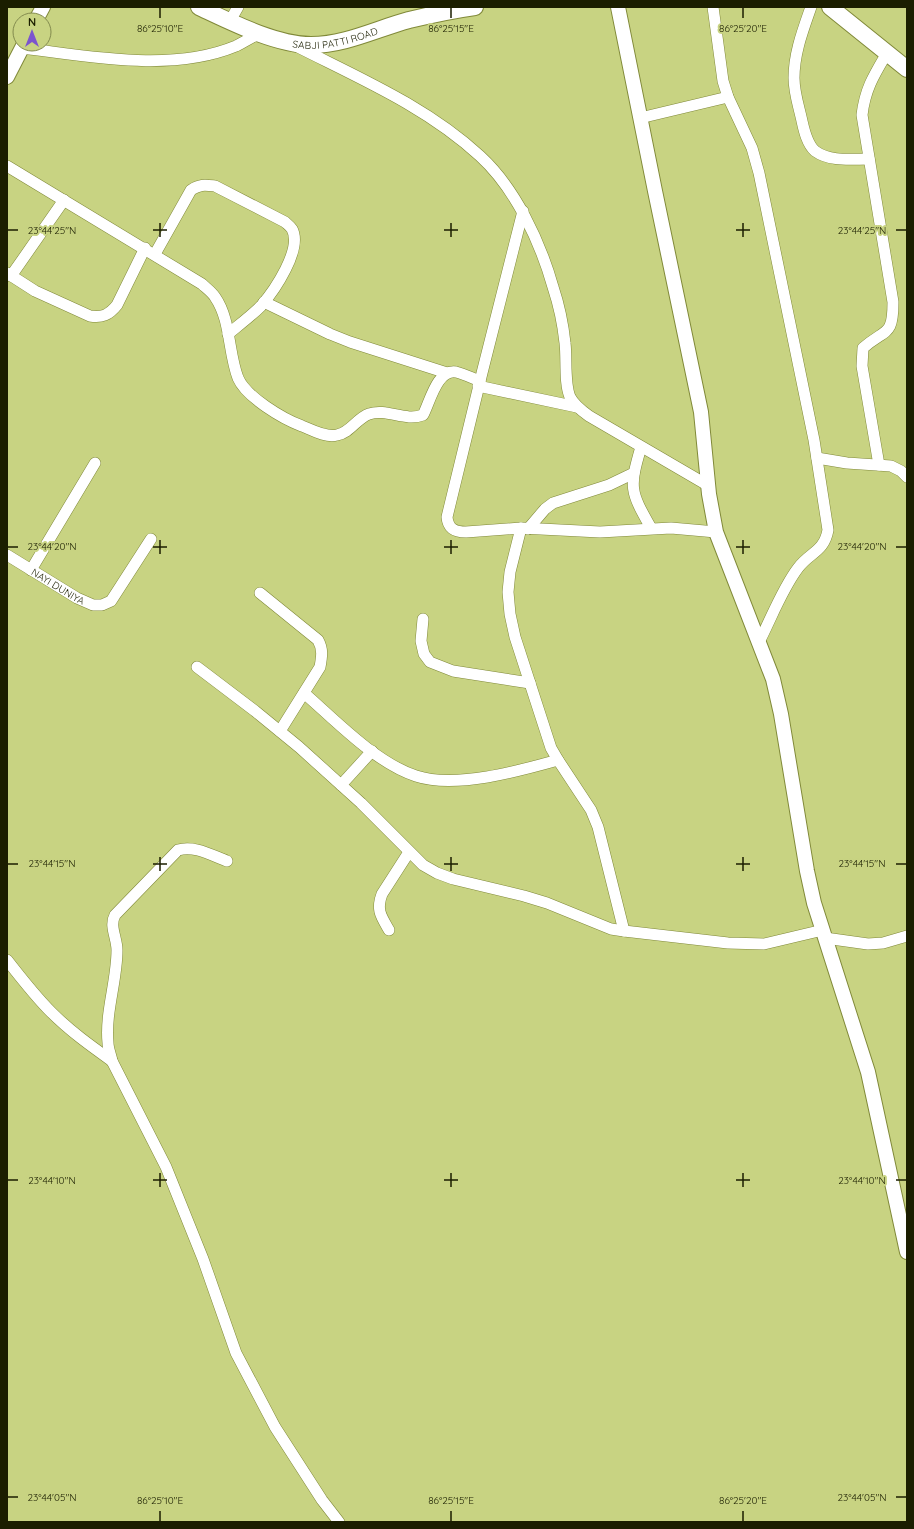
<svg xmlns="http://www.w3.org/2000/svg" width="914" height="1529" viewBox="0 0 914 1529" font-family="Quicksand,sans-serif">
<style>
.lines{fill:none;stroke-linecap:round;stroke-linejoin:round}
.minor-casing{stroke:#808939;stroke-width:12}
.tertiary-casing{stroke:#808939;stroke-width:16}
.secondary-casing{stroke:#808939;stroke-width:18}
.minor{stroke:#fff;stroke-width:11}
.tertiary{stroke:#fff;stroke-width:14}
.secondary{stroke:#fff;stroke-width:16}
.ticks{fill:none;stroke:#1b1e00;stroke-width:1.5}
.labels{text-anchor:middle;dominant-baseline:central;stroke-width:4;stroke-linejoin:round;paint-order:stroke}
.street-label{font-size:10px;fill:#1b1e00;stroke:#c8d382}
.ticks-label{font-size:10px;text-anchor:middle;fill:#1b1e00;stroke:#c8d382;stroke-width:4;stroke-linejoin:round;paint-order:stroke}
</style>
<rect width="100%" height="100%" fill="#c8d382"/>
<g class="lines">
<defs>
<g id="minor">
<path d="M 713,7 L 723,81 L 728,97 L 752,148 L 759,173 L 814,440 L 828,530 C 824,552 810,552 798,568 C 782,589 771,619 759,642"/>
<path d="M 811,7 C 803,30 794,53 794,78 C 794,93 799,107 802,121 C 804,130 807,144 815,151 C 830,162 851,159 869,159"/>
<path d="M 230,21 L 238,7"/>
<path d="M 296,46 C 359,78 427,107 480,156 C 515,188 540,241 553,287 C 559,305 563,324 565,343 C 567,358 564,383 570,397 C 574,405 582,411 589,416 L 709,486"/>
<path d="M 22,48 C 89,56 171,73 236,46 C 244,42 252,37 260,33"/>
<path d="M 640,118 L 728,97"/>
<path d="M 7,166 L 202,284 C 206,288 212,292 215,297 C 231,320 228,352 238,378 C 246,397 283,419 302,426 C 312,430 326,438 337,435 C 350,433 357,418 369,414 C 387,408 405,422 423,415 C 430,402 437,369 456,372 C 464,374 472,378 480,381"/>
<path d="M 523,211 L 482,373 L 447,517 C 448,529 455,532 466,532 L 521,528 L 600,532 L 671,528 L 716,532"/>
<path d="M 155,254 L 191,190 C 200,184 205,185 215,186 L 285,222 C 287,224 290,226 292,229 C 303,249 274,291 261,306 C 251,316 239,325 228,334"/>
<path d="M 7,273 L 35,291 L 90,316 C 102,318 109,315 117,305 L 145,248"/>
<path d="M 11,276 L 64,200"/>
<path d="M 264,302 L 330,334 L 350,342 L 447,373"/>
<path d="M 478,386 L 577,407"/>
<path d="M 641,447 C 629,488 630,491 651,528"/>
<path d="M 817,458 L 847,463 L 891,466 L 901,471 L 907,477"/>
<path d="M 879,465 L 862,366 L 863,348 C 886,328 893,337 893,302 L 862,115 C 865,89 874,75 887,53"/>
<path d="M 521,528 L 510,572 L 508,592 L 510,614 L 515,637 L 551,748 L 558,760 L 591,810 L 598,827 L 624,931"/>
<path d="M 528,529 L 545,509 L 553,503 L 609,485 L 634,473"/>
<path id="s1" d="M 7,555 L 77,598 L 93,605 L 102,605 L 111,601 L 151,539"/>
<path d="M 31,570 L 95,463"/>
<path d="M 260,593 L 318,640 C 323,649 322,656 320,667 L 280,731"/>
<path d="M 423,619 L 421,641 L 424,654 L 430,662 L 453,671 L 530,683"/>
<path d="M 197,667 L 255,711 L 299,747 L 361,803 L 423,865 L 437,873 L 453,879 L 524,896 L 547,903 L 611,929 L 624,931 L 728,943 L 764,944 L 823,930"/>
<path d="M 304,693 C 336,721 376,763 416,776 C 455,789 519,771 558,760"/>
<path d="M 341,785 L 372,751"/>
<path d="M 227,861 C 211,855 194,845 178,850 L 115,915 C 109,926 117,938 117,950 C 117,981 105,1012 108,1043 C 108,1049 111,1055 112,1061 L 166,1167 L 203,1259 L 236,1353 L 275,1427 L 322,1500 L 339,1522"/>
<path d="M 389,930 C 381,916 376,910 382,894 L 409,852"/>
<path d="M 825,938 L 868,944 L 883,943 L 907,936"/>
<path d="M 7,960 C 21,978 35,996 51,1012 C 70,1031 91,1046 112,1061"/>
</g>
<g id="tertiary">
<path d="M 618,7 L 655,191 L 701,412 L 709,494 L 716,532 L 773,679 L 781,714 L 807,871 L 814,903 L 868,1072 L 907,1252"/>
<path d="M 36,20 L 43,7"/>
<path d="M 7,77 L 24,44"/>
</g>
<g id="secondary">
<path id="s2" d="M 199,7 C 231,22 276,45 311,45 C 345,45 376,29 409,20 C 430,15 453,10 475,7"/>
<path d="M 830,7 L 907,69"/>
</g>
</defs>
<use href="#minor" class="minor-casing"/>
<use href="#tertiary" class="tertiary-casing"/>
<use href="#secondary" class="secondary-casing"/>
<use href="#minor" class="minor"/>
<use href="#tertiary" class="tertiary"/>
<use href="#secondary" class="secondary"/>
</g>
<path class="ticks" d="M 160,8 L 160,18M 451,8 L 451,18M 743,8 L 743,18M 160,223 L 160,237M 451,223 L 451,237M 743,223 L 743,237M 8,230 L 18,230M 153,230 L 167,230M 444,230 L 458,230M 736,230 L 750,230M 896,230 L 906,230M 160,540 L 160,554M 451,540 L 451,554M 743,540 L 743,554M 8,547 L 18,547M 153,547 L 167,547M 444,547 L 458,547M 736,547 L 750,547M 896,547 L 906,547M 160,857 L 160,871M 451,857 L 451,871M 743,857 L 743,871M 8,864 L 18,864M 153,864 L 167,864M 444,864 L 458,864M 736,864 L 750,864M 896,864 L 906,864M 160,1173 L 160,1187M 451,1173 L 451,1187M 743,1173 L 743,1187M 8,1180 L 18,1180M 153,1180 L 167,1180M 444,1180 L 458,1180M 736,1180 L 750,1180M 896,1180 L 906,1180M 8,1497 L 18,1497M 896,1497 L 906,1497M 160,1511 L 160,1521M 451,1511 L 451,1521M 743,1511 L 743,1521"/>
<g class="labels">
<g class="street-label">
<text stroke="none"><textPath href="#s2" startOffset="144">SABJI PATTI ROAD</textPath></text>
<text stroke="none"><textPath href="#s1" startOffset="60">NAYI DUNIYA</textPath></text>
</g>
</g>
<g class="ticks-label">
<text x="160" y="32">86°25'10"E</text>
<text x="451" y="32">86°25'15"E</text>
<text x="743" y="32">86°25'20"E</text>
<text x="52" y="234">23°44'25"N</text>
<text x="862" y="234">23°44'25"N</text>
<text x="52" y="550">23°44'20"N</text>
<text x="862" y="550">23°44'20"N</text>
<text x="52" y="867">23°44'15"N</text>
<text x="862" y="867">23°44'15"N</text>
<text x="52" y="1184">23°44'10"N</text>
<text x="862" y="1184">23°44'10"N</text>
<text x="52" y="1501">23°44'05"N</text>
<text x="862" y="1501">23°44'05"N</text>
<text x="160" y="1504">86°25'10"E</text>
<text x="451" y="1504">86°25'15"E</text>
<text x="743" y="1504">86°25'20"E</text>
</g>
<rect width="914" height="1529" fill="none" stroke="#1b1e00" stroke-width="16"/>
<g transform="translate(32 32)"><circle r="19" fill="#c8d382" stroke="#838b4e"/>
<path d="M0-3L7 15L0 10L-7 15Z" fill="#7b54ce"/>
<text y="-6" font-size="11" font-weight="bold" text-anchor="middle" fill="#1b1e00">N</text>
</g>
</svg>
